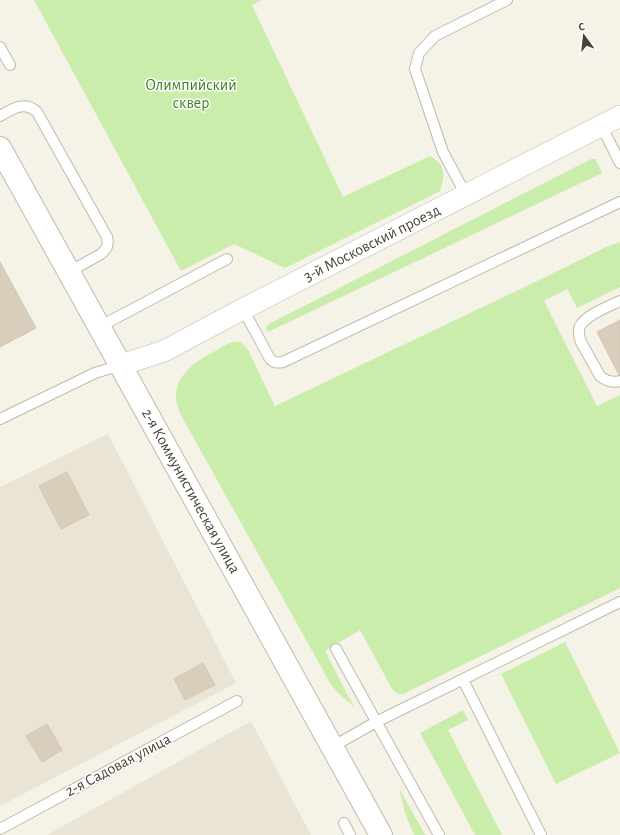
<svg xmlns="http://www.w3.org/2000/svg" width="620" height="835" viewBox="0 0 620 835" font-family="'Alegreya Sans',sans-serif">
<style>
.residential{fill:#e9e4d4}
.green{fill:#cbedac}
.building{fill:#d8cebb;stroke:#d3c7ae}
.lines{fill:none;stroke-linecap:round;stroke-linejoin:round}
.service-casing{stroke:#c1baa8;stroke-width:12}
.minor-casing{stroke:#c1baa8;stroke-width:22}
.tertiary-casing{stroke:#c1baa8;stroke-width:24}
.service{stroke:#fff;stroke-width:10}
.minor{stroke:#fff;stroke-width:21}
.tertiary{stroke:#fff;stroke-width:22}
.labels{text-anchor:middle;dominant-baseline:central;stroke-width:3;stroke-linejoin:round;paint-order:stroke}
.park-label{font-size:16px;fill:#408022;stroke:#fff}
.street-label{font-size:16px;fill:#494235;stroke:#fff}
</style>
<rect width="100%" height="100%" fill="#f5f2e7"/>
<g class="residential">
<path d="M 108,434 L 236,683 L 0,806 L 0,487 Z"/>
<path d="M 251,721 L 311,835 L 47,835 Z"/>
</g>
<g class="green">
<path d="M 34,0 L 262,0 L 252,5 L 343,197 L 430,156 C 446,165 445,174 440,191 L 285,268 L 234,244 L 181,271 Z"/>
<path d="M 591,159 L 595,159 L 596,160 L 602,173 L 268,332 L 266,327 L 269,324 Z"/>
<path d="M 620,242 L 620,287 L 577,308 L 567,289 L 544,301 L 597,406 L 620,395 L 620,588 L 403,694 C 398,694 395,693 392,689 L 360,630 L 325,651 L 354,707 L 336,691 L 329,681 L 187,426 C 182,417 176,407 176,397 C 176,372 200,359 219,349 C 225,346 232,340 239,342 C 243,343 246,347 248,350 L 275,406 L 527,286 L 606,247 Z"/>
<path d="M 565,642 L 620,753 L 556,784 L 501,674 Z"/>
<path d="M 463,710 L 468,720 L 448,730 L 502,835 L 475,835 L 420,733 Z"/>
<path d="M 399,788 L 425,835 L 414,835 L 405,813 Z"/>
</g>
<g class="building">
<path d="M 0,262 L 36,328 L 0,347 Z"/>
<path d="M 620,320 L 620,375 L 619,375 L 597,332 Z"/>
<path d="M 67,472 L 89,515 L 61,529 L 39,486 Z"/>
<path d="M 203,663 L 215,685 L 185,700 L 174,679 Z"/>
<path d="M 47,724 L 62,750 L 42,762 L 26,736 Z"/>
</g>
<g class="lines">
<defs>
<g id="service">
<path d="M 0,47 L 10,65"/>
<path d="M 0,116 C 12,109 25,100 37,112 L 107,237 C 109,245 107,249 101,254 L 69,272"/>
<path d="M 601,125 L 620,163"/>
<path d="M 466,195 L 443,152 L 415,69 L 419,53 L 435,36 L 507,0"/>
<path d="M 620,301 C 609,306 586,315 580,326 C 578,331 579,337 581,342 L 600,376 C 606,381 612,383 620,381"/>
<path d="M 243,309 L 270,359 C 274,363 277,363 283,362 L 620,202"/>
<path d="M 99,327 L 227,259"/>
<path d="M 0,419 L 95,373 L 121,365"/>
<path d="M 336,649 L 439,835"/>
<path d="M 463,680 L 541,835"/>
<path d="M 332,747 L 376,722 L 620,602"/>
<path d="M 344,823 L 350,835"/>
<path d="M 0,829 L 237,701"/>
</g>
<path id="minor" d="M 121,365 L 164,351 L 243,309 L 620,116"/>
<path id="tertiary" d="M 0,148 L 381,835"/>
</defs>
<use href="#service" class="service-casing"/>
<use href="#minor" class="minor-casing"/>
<use href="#tertiary" class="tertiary-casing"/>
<use href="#service" class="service"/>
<use href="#minor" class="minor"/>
<use href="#tertiary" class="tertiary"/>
</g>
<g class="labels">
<g class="park-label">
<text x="191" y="85">Олимпийский<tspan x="191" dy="18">сквер</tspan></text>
</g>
<g class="street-label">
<text transform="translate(372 243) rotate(-27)">3-й Московский проезд</text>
<text transform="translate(191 491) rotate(61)">2-я Коммунистическая улица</text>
<text transform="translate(118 765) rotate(-28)">2-я Садовая улица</text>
</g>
</g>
<g transform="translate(584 36) rotate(345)" stroke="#ffffff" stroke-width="3" paint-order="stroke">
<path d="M0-3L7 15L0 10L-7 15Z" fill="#494235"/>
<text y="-6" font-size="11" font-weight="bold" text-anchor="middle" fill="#494235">С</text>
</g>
</svg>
